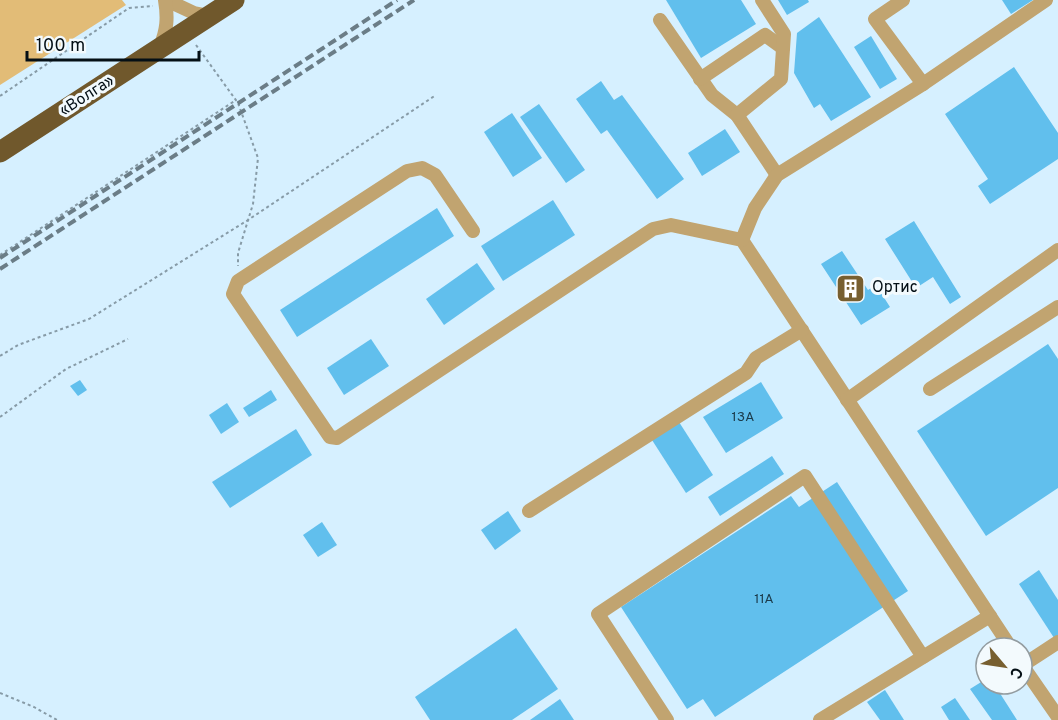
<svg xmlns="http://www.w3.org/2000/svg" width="1058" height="720" viewBox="0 0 1058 720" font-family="Overpass,sans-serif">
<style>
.green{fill:#e2bc77}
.building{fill:#61bfed}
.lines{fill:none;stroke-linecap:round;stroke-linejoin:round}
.path{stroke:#879ba7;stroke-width:2;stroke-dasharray:3 3;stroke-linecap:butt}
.minor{stroke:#c1a470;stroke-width:14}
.highway{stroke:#70582c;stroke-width:21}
.rail{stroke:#6b7d87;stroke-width:4;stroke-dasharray:9 4.5;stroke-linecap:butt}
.labels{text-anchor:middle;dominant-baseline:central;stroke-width:6;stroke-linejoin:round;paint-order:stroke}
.number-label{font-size:14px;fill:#1b3b4b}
.street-label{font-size:16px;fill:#040f15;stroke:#f3fafd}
.poi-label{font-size:16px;fill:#040f15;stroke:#f3fafd;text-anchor:start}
</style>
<rect width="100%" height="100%" fill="#d6f0ff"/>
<path class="green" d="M 0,0 L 122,0 L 126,5 L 0,85 Z"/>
<g class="building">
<path d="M 666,0 L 741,0 L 756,24 L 701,58 Z"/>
<path d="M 778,0 L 808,0 L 809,2 L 787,15 Z"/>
<path d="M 1002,0 L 1033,0 L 1011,14 Z"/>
<path d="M 819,17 L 871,97 L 831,121 L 820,104 L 814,108 L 794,73 L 797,33 Z"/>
<path d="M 871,36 L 897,79 L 880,89 L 854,47 Z"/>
<path d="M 1014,67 L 1058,133 L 1058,159 L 990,204 L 978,186 L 988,179 L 945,114 Z"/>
<path d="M 601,81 L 614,100 L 622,95 L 684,179 L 657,199 L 607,130 L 601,134 L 576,99 Z"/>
<path d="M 539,104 L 585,170 L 566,183 L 520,117 Z"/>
<path d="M 512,113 L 542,158 L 513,177 L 484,132 Z"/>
<path d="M 725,129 L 740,152 L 702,176 L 688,153 Z"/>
<path d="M 553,200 L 575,235 L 503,281 L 481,246 Z"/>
<path d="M 437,208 L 454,236 L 297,337 L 280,310 Z"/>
<path d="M 914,221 L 961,297 L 950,304 L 933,277 L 916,288 L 885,239 Z"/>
<path d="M 842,251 L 868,290 L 876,285 L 890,307 L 861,325 L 821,264 Z"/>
<path d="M 477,263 L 495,289 L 444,325 L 426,299 Z"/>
<path d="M 371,339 L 389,366 L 344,395 L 327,368 Z"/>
<path d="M 1048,344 L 1058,359 L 1058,488 L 986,536 L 917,431 Z"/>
<path d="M 80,380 L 87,390 L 78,396 L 70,386 Z"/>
<path d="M 761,382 L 783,418 L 726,453 L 703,417 Z"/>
<path d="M 271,390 L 277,400 L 249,417 L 243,408 Z"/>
<path d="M 227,403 L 239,422 L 221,434 L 209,415 Z"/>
<path d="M 679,422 L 713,475 L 686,493 L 652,440 Z"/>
<path d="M 296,429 L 312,455 L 230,508 L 212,482 Z"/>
<path d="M 772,456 L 784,474 L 720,516 L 708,497 Z"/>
<path d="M 837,482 L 908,591 L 715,717 L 703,699 L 687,709 L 621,607 L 791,496 L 799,507 Z"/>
<path d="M 508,511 L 521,531 L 495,550 L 481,530 Z"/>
<path d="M 322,522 L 337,545 L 318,557 L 303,535 Z"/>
<path d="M 1039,570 L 1058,600 L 1058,644 L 1019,584 Z"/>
<path d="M 516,628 L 558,689 L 512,720 L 430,720 L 415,697 Z"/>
<path d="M 986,679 L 986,684 L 994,684 L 1017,720 L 992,720 L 970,689 Z"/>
<path d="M 885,690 L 904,720 L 880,720 L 867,702 Z"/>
<path d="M 955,698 L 970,720 L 949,720 L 941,707 Z"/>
<path d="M 560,699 L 574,720 L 530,720 Z"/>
</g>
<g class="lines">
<g class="path">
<path d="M 196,45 L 238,103 L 258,158 L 253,204 L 238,253 L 238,266"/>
<path d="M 0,96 L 129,8 L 153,6"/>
<path d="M 0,255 L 236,100"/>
<path d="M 0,356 L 18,345 L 89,319 L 248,220 L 436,95"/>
<path d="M 0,417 L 66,369 L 128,339"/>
<path d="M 0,693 L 34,707 L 57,720"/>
</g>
<g class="minor">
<path d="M 166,0 L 194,13 L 209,16"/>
<path d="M 903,0 L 875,19 L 923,84"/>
<path d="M 660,20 L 712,95 L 737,115 L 777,175"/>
<path d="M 160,47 C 167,30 168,18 165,0"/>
<path d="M 700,79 L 765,35 L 783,48"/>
<path d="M 737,115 L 781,79 L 784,34 L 762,0"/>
<path d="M 473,231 L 435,175 L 422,168 L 407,171 L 238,281 L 233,294 L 330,437 L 337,438 L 653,229 L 671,225 L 742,240 L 1011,648"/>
<path d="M 742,240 L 755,208 L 777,175 L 923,84 L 1046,0"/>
<path d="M 930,389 L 1058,307"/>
<path d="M 847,400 L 1058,250"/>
<path d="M 529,511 L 746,373 L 756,358 L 802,330"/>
<path d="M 1022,665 L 1058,717"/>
<path d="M 1023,665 L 1058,642"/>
<path d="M 667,720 L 598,614 L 805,476 L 923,657"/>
<path d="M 820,720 L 990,616"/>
</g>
<path class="highway" d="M 0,152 L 234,0"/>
<g class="rail">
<path d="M 0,258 L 397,0"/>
<path d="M 0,269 L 414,0"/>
</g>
</g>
<defs>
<symbol id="building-square" viewBox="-11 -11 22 22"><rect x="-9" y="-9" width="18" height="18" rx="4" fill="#775f30" stroke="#f3fafd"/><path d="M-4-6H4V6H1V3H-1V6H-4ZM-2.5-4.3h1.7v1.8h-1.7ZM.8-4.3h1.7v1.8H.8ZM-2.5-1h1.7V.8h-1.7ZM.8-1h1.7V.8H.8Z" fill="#fff"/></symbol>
</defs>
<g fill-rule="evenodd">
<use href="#building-square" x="834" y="272" width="33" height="33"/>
</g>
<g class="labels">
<g class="number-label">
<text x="743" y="417">13А</text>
<text x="764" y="599">11А</text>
</g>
<g class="street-label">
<text transform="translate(87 96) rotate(-33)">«Волга»</text>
</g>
<g class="poi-label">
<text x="872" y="288">Ортис</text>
</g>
</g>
<g transform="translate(1004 666) rotate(119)"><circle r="28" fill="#f3fafd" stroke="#939ca0" stroke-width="1.5"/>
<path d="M0-4.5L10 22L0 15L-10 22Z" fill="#775f30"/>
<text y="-9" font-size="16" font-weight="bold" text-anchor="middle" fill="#040f15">С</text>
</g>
<path d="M27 51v9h172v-9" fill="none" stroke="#040f15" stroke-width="3"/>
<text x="36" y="51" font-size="18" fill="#040f15" stroke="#f3fafd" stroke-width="4.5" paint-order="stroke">100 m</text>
</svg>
